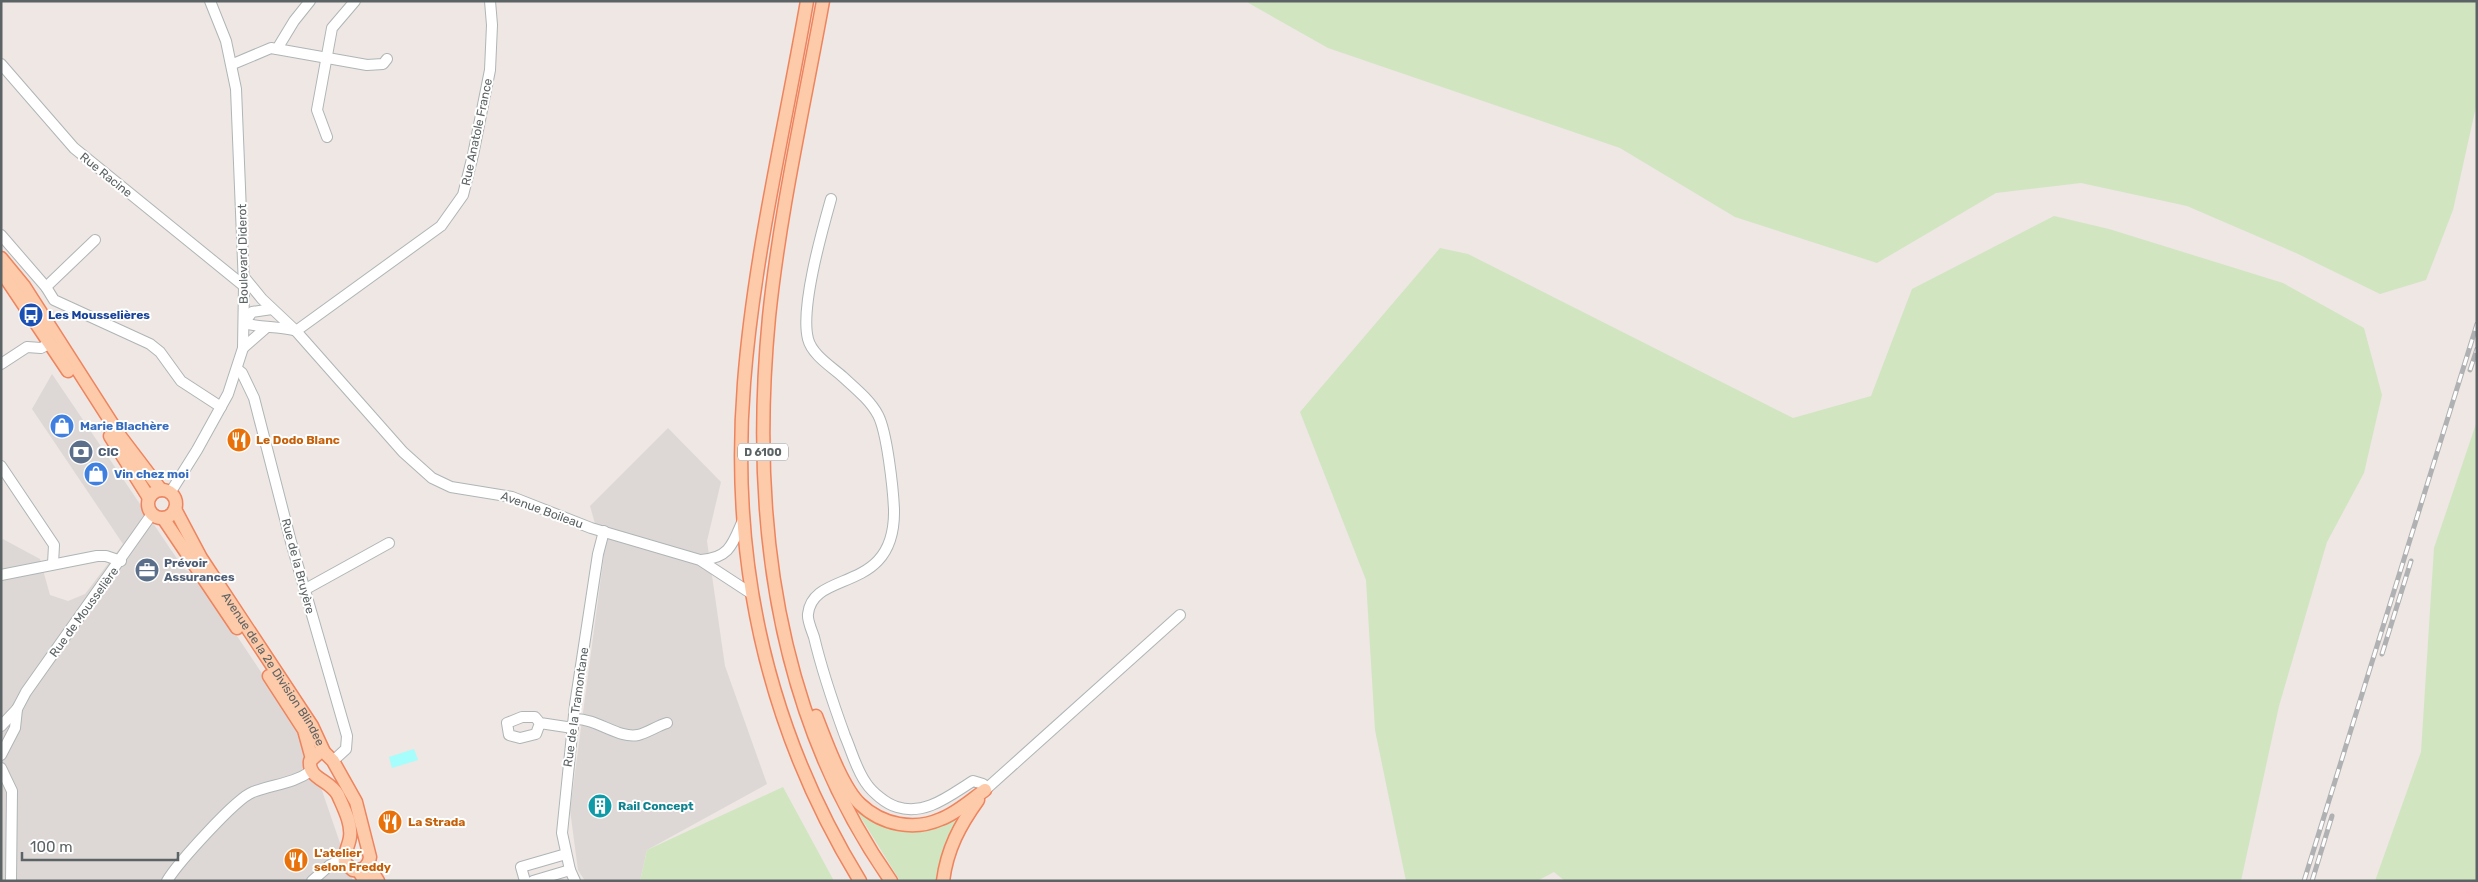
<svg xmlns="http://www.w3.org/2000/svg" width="2478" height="882" viewBox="0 0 2478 882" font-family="Rubik,sans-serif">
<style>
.industrial{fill:#ddd8d6}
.green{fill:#d1e5c1}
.water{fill:#a5fdfc}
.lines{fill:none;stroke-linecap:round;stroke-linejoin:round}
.minor-casing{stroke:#afb5b6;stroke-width:12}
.major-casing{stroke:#ee845d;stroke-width:15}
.minor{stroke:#fff;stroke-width:10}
.major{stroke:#fdcaaa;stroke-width:12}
.rail-casing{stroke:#b0b1b2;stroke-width:5}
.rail{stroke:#fff;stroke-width:3;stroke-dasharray:9;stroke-linecap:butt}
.labels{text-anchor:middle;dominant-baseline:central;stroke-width:4;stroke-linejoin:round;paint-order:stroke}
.shield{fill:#fff;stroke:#8d9292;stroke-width:1}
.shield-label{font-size:11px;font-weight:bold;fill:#5c6364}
.street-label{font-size:12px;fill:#5c6364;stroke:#fff}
.transit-label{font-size:12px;font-weight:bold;fill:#164399;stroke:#fff;text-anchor:start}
.shop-label{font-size:12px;font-weight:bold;fill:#366cbe;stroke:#fff;text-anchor:start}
.food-label{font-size:12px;font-weight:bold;fill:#c56008;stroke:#fff;text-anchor:start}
.service-label{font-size:12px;font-weight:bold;fill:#4e5e75;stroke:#fff;text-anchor:start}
.culture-label{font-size:12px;font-weight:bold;fill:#0d838f;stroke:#fff;text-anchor:start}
</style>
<rect width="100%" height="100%" fill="#eee7e4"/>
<g class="industrial">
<path d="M 52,374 L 184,569 L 197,576 L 303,735 L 353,881 L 1,881 L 1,538 L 40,559 L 50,595 L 68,601 L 85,594 L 123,544 L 32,409 Z"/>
<path d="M 668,428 L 721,482 L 707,541 L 725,666 L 767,784 L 647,850 L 640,881 L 585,881 L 578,870 L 570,810 L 604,555 L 590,506 Z"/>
</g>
<g class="green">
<path d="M 1245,1 L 2477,1 L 2477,102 L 2453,210 L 2426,280 L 2380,294 L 2296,253 L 2187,206 L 2081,183 L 1996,193 L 1877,263 L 1735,217 L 1620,148 L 1328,48 Z"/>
<path d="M 2054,216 L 2109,229 L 2283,283 L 2364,328 L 2382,395 L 2364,473 L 2327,542 L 2279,706 L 2241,881 L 1565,881 L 1554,872 L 1537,881 L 1406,881 L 1375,730 L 1366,580 L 1300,412 L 1440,248 L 1468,254 L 1793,418 L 1871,396 L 1912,289 Z"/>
<path d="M 2477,421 L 2477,881 L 2375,881 L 2421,752 L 2434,548 Z"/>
<path d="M 783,787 L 834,881 L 640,881 L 647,850 Z"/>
<path d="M 855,808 L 871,819 L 931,828 L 944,825 L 958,816 L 941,861 L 938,881 L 900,881 Z"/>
</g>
<path class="water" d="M 414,749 L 418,760 L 392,768 L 389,757 Z"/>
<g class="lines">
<defs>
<g id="minor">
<path d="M 277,49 L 294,21 L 310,1"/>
<path d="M 1,64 L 74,148 L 244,286"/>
<path d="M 233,64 L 271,48 L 367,65 L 383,64 L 387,59"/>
<path d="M 327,137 L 317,110 L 332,28 L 355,1"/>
<path d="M 831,199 C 822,231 800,308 808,339 C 812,355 832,367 843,377 C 855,388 870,400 878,415 C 887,432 893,488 894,509 C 896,596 813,568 808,614 C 807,620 812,631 814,637 C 822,671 833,703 845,736 C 852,752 856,769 866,783 C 872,792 886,804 897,807 C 926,816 950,795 973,781 L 983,784 L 985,790 L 1180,615"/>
<path d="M 1,235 L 46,287 L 54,300 L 150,344 L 160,352 L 181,381 L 221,407"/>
<path d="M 244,277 L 262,299 L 296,331 L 403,452 L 432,478 L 451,487 L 512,497 L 591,528 L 700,560 L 752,594"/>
<path d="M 46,287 L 95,240"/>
<path d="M 244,323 C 260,328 276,326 293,330"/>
<path d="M 244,323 L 252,312 L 272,309"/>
<path d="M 296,331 L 441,226 L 463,195 L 473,155 L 490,70 L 492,25 L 490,1"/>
<path d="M 243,348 L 267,327"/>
<path d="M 1,364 L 27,347 L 41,348 L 49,344"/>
<path d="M 237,369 L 242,373 L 254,398 L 291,542 L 347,736 L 346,749 L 333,761"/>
<path d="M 1,466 L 54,545 L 53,564"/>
<path d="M 170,493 L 197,450 L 228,394 L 243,348 L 244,286 L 236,89 L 226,41 L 210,1"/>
<path d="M 701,560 C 730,558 733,543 743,520"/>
<path d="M 1,575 L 97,556 L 106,556 L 121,561"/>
<path d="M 304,590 L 389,543"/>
<path d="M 574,719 C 597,718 618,739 638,735 C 647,733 657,726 667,723"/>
<path d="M 540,723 L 536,734 L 520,738 L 509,735 L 507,723 L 522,717 L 535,717 L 540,723 L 573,728"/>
<path d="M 1,726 L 17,709 L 26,692 L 152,514"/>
<path d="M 1,755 L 15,728 L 17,709"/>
<path d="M 1,768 L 12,791 L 11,881"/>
<path d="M 167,881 C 177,864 236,798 253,792 C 273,784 293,784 311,771"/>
<path d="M 312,881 L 330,865 L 344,859"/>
<path d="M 525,881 L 521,867 L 566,854"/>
<path d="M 533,881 L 570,870"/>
<path d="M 575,881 L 570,870 L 562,833 L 575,705 L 598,554 L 604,531"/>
</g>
<g id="major">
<path d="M 807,1 C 785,128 754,255 744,383 C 730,561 767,729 860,881"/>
<path d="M 823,1 C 804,106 780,211 769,317 C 750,515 774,714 891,881"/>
<path d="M 1,258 L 24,286 L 120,436 L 161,490"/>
<path d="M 1,271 L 68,371"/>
<path d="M 110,436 L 149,498"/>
<circle cx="162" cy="504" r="14"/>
<path id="s1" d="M 175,509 L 201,558 L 312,726 L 324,752"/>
<path d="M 163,518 L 237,628"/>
<path d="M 269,676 L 304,730 L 312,759"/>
<path d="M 816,716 C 825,739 842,787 860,804 C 882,825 914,831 941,819 C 957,813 971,800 985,790"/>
<path d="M 320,752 L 324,752 L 333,761 L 356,802 L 370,857 C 369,867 362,871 353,870 L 345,863 C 343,854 349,846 350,837 C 352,823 343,807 338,795 C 330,780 308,779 310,761 Z"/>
<path d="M 368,865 L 378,881"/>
<path d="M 358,870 L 365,881"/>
<path d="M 943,881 C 947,849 960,825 978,800"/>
</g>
</defs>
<use href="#minor" class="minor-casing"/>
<use href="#major" class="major-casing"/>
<use href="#minor" class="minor"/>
<use href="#major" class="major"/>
<defs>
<g id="rail">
<path d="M 2470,370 L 2477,349"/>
<path d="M 2382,654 L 2411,561"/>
<path d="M 2304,881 L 2477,324"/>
<path d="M 2312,881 L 2332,816"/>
</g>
</defs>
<use href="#rail" class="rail-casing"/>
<use href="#rail" class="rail"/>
</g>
<defs>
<symbol id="bus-disc" viewBox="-11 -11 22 22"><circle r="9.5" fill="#1a4fb4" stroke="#fff"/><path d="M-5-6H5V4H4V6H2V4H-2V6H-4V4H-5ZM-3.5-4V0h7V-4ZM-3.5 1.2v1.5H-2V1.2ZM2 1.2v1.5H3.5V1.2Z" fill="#fff"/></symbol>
<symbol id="shop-disc" viewBox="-11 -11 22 22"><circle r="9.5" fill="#3f7fe0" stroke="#fff"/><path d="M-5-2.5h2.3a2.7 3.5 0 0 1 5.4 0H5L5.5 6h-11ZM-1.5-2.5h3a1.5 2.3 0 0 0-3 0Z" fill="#fff"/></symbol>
<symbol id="restaurant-disc" viewBox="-11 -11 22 22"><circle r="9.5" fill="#e8710a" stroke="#fff"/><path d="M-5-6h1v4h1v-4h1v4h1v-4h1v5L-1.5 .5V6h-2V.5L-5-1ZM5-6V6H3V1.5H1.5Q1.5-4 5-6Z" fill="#fff"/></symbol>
<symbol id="bank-disc" viewBox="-11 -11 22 22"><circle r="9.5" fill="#5c6f8a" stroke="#fff"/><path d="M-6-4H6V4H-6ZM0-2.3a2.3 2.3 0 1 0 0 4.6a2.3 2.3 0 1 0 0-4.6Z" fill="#fff"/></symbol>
<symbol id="office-disc" viewBox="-11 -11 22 22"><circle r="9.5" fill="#5c6f8a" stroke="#fff"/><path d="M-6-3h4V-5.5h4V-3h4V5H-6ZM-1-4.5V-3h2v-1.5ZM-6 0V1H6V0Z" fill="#fff"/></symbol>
<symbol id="building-disc" viewBox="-11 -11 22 22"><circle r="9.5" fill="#0f9aa8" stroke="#fff"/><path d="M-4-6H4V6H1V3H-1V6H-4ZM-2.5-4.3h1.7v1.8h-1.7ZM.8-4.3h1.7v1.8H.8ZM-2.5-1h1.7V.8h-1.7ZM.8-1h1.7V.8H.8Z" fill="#fff"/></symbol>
</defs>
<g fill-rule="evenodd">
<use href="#bus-disc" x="17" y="301" width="28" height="28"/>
<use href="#shop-disc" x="48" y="412" width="28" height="28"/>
<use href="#restaurant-disc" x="225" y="426" width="28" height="28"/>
<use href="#bank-disc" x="67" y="438" width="28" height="28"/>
<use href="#shop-disc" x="82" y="460" width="28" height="28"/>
<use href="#office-disc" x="133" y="556" width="28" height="28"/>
<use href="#building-disc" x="586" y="792" width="28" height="28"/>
<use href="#restaurant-disc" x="376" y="808" width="28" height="28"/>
<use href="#restaurant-disc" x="282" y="846" width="28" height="28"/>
</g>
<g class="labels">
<rect class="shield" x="738" y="443.5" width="50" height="17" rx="4"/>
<g class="shield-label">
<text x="763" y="452">D 6100</text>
</g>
<g class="street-label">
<text transform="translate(477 132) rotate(-78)">Rue Anatole France</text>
<text transform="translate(106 175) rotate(39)">Rue Racine</text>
<text transform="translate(243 254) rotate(-91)">Boulevard Diderot</text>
<text transform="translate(542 510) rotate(20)">Avenue Boileau</text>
<text transform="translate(298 566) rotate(75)">Rue de la Bruyère</text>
<text transform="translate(84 612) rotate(-54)">Rue de Mousselière</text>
<text stroke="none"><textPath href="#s1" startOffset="188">Avenue de la 2e Division Blindee</textPath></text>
<text transform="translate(576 707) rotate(-82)">Rue de la Tramontane</text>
</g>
<g class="transit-label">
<text x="48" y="315">Les Mousselières</text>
</g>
<g class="shop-label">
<text x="80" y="426">Marie Blachère</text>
<text x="114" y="474">Vin chez moi</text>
</g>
<g class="food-label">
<text x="256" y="440">Le Dodo Blanc</text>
<text x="408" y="822">La Strada</text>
<text x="314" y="853">L'atelier<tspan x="314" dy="14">selon Freddy</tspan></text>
</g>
<g class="service-label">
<text x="98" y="452">CIC</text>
<text x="164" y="563">Prévoir<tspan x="164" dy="14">Assurances</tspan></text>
</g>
<g class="culture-label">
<text x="618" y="806">Rail Concept</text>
</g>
</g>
<rect width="2478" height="882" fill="none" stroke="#5c6364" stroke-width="5"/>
<path d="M22 852v8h156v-8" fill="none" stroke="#5c6364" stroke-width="2.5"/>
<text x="30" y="852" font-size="15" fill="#5c6364" stroke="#ffffff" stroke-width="4" paint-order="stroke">100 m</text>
</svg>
